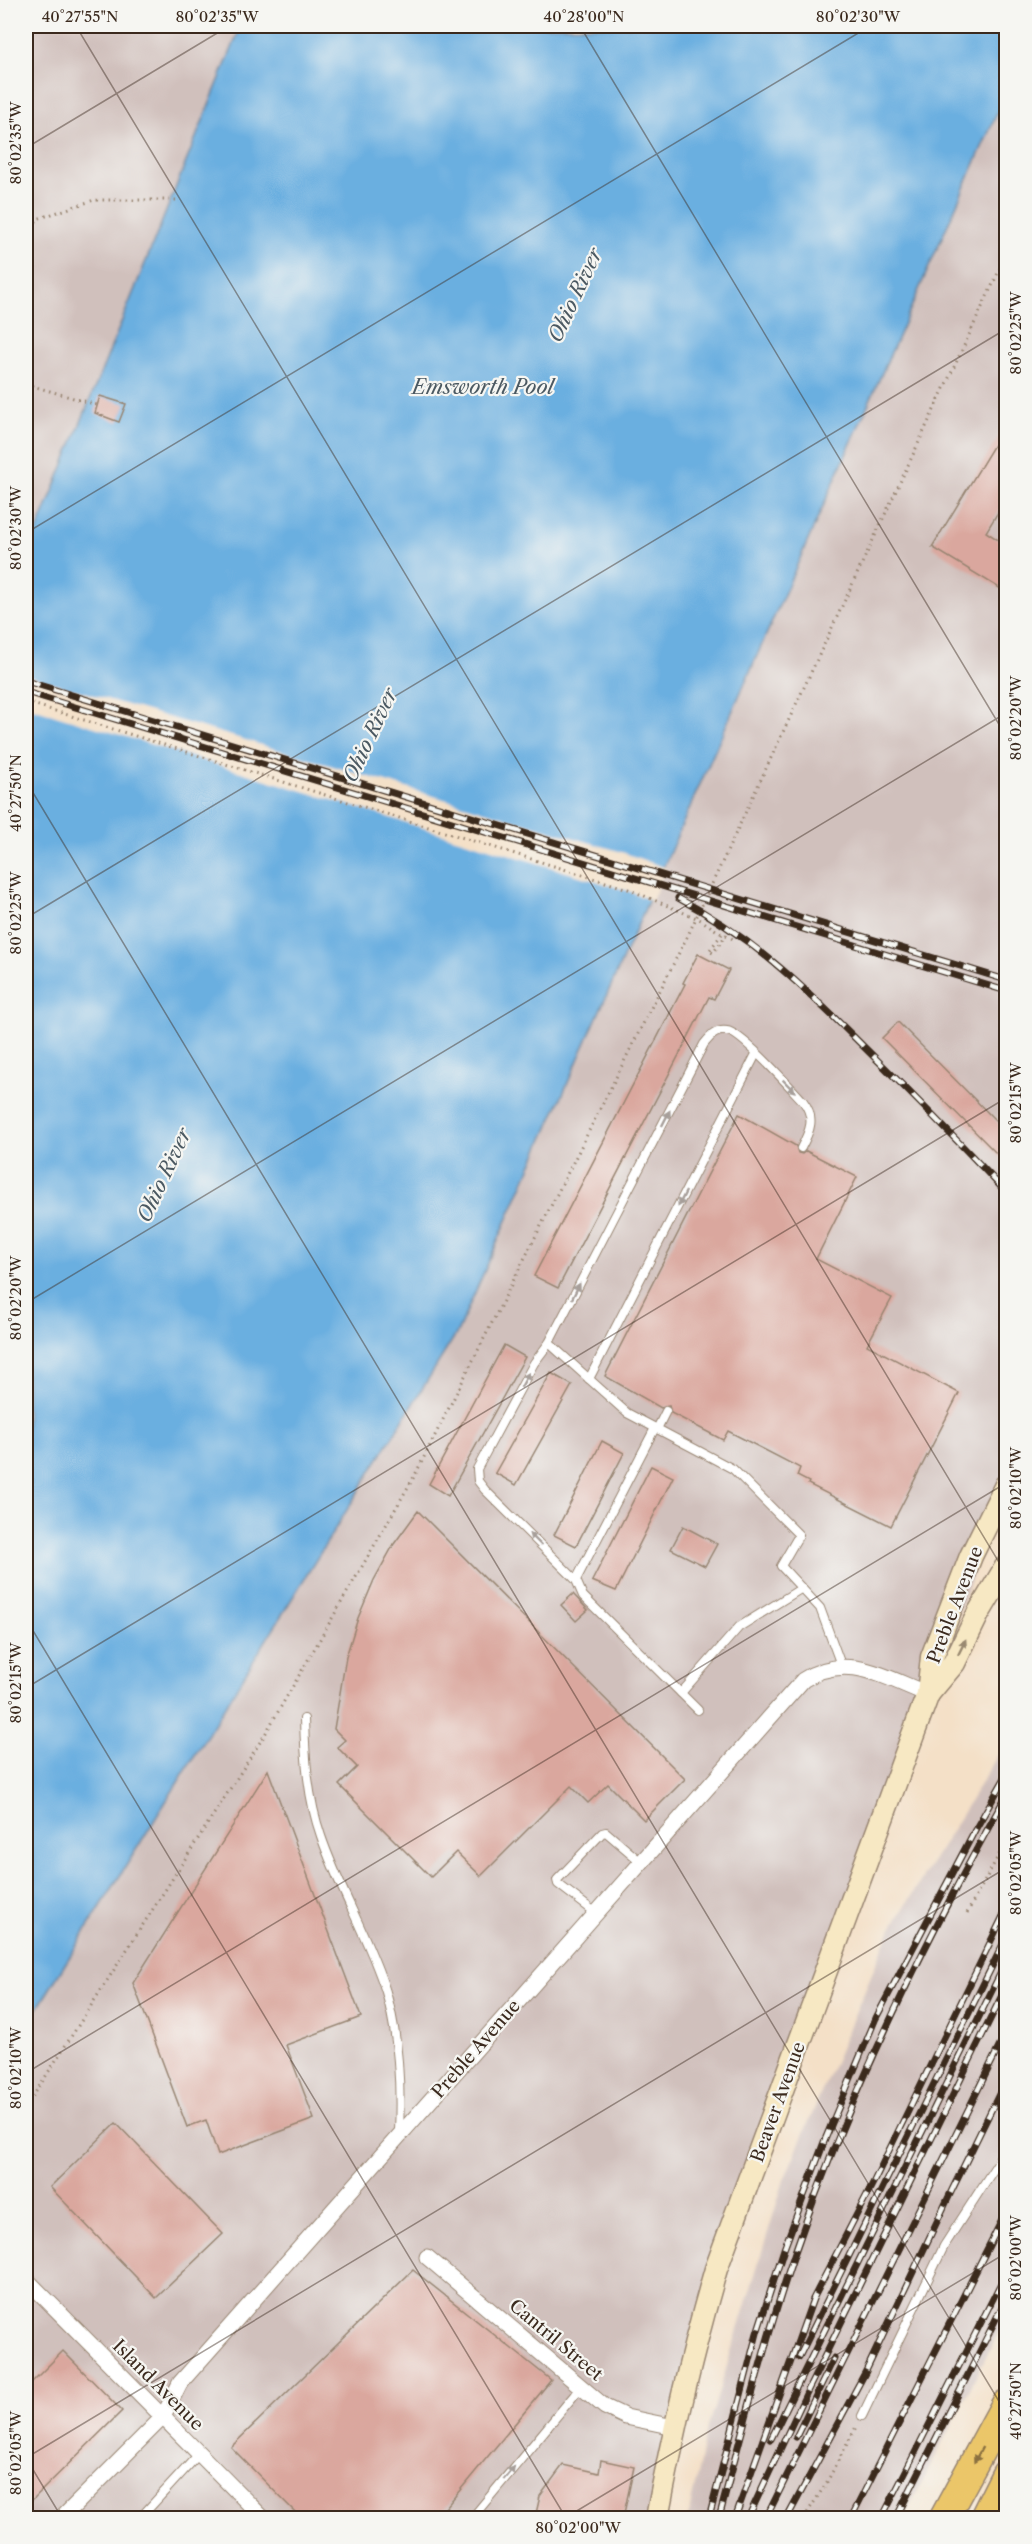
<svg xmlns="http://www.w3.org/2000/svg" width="1032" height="2544" viewBox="0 0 1032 2544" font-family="'Libre Caslon Text',serif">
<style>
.industrial{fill:#d0c0bc}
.water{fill:#6aafe0;stroke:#526c7f;stroke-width:1.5}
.pier{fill:#f4e0c7}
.building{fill:#daa79e}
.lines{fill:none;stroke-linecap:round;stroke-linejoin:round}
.lane-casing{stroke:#988572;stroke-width:10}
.street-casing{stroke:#988572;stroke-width:17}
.secondary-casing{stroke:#988572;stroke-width:25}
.highway-casing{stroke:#988572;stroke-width:31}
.path{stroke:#988572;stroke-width:3;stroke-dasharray:1.5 4.5;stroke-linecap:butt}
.lane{stroke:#fff;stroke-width:8}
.street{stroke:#fff;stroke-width:15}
.secondary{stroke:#f7e8c3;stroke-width:22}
.highway{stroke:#ebc669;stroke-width:28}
.rail-casing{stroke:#3b2a1e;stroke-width:7}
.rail{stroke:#f6f6f2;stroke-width:4.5;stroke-dasharray:14;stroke-linecap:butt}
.path-bridge{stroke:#988572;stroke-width:3;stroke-dasharray:1.5 4.5;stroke-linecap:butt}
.oneway{fill:#a79f9a}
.oneway2{fill:#998970}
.oneway3{fill:#8a7040}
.ticks{fill:none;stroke:#3b2a1e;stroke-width:1.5;stroke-opacity:0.45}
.labels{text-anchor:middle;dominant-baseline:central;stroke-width:4.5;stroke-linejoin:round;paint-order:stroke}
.street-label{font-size:18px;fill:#3b2a1e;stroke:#f6f6f2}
.water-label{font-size:20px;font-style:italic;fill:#4b5962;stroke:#f6f6f2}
.neatline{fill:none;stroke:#3b2a1e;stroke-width:2}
.ticks-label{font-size:15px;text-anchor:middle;fill:#3b2a1e}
</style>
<rect width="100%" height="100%" fill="#f6f6f2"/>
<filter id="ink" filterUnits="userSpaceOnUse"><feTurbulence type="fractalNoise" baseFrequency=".0167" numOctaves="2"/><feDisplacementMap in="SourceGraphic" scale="12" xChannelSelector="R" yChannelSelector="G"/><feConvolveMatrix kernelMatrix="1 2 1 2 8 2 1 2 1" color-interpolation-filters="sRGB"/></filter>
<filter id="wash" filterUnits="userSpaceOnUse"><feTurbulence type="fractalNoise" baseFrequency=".008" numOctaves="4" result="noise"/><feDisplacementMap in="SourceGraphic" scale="24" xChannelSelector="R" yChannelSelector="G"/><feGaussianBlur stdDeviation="1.35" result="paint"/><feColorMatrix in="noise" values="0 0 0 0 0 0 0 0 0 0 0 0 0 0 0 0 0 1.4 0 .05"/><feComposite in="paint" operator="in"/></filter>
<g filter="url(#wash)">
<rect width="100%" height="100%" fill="#f4e0c7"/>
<g class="industrial">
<path d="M 26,26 L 241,26 L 26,558 Z"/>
<path d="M 1006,93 L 1006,1485 L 716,2269 L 657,2518 L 26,2518 L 26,2027 L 458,1331 Z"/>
<path d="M 1006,1742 L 1006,2318 L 904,2518 L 688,2518 L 705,2437 L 784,2180 L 890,1931 Z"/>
</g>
<path class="water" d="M 241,26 L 1006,26 L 1006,93 L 458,1331 L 26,2027 L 26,558 Z"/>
<path class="pier" d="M 26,675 L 622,852 L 666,868 L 652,901 L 628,891 L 26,706 Z"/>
<g id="blocks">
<g class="building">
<path d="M 100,396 L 126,404 L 119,422 L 95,413 Z"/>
<path d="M 1006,425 L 1006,499 L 986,532 L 1006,545 L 1006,580 L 1001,589 L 932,547 Z"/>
<path d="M 698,954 L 729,970 L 714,999 L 709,997 L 558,1288 L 534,1276 L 685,984 L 683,983 Z"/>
<path d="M 898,1022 L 1006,1131 L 1006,1163 L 882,1038 Z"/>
<path d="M 739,1114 L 796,1146 L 798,1153 L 802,1154 L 806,1151 L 857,1177 L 816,1259 L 892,1298 L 867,1345 L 959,1393 L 891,1526 L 808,1484 L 809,1482 L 797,1476 L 800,1468 L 728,1431 L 723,1440 L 671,1413 L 669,1406 L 661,1408 L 605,1376 Z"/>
<path d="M 504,1345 L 525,1357 L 448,1496 L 429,1484 Z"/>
<path d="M 551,1373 L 572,1385 L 516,1485 L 495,1473 Z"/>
<path d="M 602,1441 L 624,1453 L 576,1546 L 554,1535 Z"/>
<path d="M 651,1466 L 673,1477 L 616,1591 L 592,1581 Z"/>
<path d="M 418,1511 L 685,1779 L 644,1820 L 608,1784 L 588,1803 L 571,1786 L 481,1876 L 456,1852 L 431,1877 L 339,1785 L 357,1767 L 337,1747 L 345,1740 L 334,1729 L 346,1657 L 358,1618 L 374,1580 L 394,1544 Z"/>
<path d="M 683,1526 L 717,1544 L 705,1566 L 671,1549 Z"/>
<path d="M 573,1594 L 588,1610 L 576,1621 L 561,1605 Z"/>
<path d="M 268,1770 L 361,2017 L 286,2045 L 314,2119 L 218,2155 L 206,2120 L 187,2127 L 133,1983 Z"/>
<path d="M 116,2123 L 223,2234 L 156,2298 L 50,2187 Z"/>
<path d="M 413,2270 L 551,2380 L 437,2518 L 301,2518 L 231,2447 Z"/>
<path d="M 63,2351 L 122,2411 L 26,2506 L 26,2388 Z"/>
<path d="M 601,2460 L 634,2467 L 623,2518 L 535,2518 L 540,2496 L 563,2465 L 599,2473 Z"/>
</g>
</g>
</g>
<g filter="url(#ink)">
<use href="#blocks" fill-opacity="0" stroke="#988572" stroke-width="1.5"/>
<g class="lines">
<defs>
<g id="lane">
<path d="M 549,1343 L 627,1413 L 733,1469 L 799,1535 L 781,1566 L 820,1608 L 841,1665"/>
<path d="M 589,1379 L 756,1054"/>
<path d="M 657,1429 L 666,1411"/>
<path d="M 576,1580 L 655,1428"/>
<path d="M 681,1693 L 739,1627 L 802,1588"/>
<path d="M 698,1710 L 583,1596 L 576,1580 L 485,1490 L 478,1481 L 477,1469 L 534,1363 L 549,1343 L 704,1044 C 710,1037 716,1029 727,1031 C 741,1032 790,1087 803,1101 C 816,1118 810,1131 801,1148"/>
<path d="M 304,1719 C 305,1758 308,1799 321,1836 C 339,1889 369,1938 386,1992 C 399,2037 401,2085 399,2132"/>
<path d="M 596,1913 L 558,1884 L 557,1880 L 602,1833 L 606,1832 L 641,1862"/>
<path d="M 862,2416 L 944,2246 L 997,2164 L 1006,2144"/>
<path d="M 140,2518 L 199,2454"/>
<path d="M 472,2518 L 581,2387"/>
</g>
<g id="street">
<path d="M 427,2257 L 605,2407 L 626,2417 L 674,2427"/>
<path d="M 26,2279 L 263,2518"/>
<path d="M 62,2518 L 163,2417 L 180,2383 L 803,1680 C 847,1651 885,1678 928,1694"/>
</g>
<g id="secondary">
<path d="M 928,1694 L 954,1663 L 978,1614 L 1006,1567"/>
<path d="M 657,2518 C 673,2434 692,2351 716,2269 L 928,1694 L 932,1657 L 971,1556 L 1006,1485"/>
</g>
<g id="highway">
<path d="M 944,2518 L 1006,2404"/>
<path d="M 984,2518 L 1006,2474"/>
</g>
</defs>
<use href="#lane" class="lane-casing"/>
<use href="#street" class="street-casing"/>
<use href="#secondary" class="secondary-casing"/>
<use href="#highway" class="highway-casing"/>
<g class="path">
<path d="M 26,244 L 37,219 L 94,200 L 176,200"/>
<path d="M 26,384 L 97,405"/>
<path d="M 722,934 L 709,951 L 713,953 L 726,935 L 733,939"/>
<path d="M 967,1913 L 1006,1842"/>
<path d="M 26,2107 L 264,1736 L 415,1475 L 689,933 L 1006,256"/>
<path d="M 804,2518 L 827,2482 L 857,2425"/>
</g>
<use href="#lane" class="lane"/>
<use href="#street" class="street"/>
<use href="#secondary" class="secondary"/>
<use href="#highway" class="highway"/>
<defs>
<g id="rail">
<path d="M 26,681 L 1006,980"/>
<path d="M 26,692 L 1006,991"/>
<path d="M 678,898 C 751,936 804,987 862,1045 C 911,1093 959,1142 1006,1192"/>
<path d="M 799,2357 L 1006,1938"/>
<path d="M 796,2437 L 834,2358"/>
<path d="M 771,2439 L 1006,1962"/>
<path d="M 709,2518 L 757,2333 L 784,2249 L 824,2142 L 876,2018 L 975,1830 L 1006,1776"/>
<path d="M 719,2518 C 743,2429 765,2340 795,2252 C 850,2093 924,1942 1006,1796"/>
<path d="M 735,2518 L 813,2299 L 874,2181 L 1006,1910"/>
<path d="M 748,2518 L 806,2394 L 1006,1987"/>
<path d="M 766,2518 L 1006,2033"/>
<path d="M 787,2518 L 866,2371 L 952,2190 L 1006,2080"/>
<path d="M 851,2518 L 1006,2212"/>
<path d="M 882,2518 L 1006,2273"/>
<path d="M 896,2518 L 1006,2299"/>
</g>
</defs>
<use href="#rail" class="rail-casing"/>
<use href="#rail" class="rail"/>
<path class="path-bridge" d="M 26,702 L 628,889 L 701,920 L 722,934"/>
</g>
<defs><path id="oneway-solid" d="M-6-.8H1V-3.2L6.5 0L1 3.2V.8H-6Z" transform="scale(1.5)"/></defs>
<g class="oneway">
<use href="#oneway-solid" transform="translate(789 1086) rotate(45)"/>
<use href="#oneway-solid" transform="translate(666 1118) rotate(-63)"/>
<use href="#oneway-solid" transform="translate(682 1199) rotate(117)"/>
<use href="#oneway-solid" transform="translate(576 1291) rotate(-63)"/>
<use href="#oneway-solid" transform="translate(525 1380) rotate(-61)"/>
<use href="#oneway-solid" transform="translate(535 1539) rotate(-135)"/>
<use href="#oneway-solid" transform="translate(509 2473) rotate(-50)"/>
</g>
<use class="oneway2" href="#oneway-solid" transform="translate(962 1647) rotate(-64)"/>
<use class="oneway3" href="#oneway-solid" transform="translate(978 2455) rotate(118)"/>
</g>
<path class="ticks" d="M 76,26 L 1006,1574M 580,26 L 1006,736M 26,148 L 229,26M 26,533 L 870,26M 26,781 L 1006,2413M 26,918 L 1006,329M 26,1303 L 1006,713M 26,1619 L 566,2518M 26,1688 L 1006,1098M 26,2073 L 1006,1483M 26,2458 L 1006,1868M 26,2458 L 62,2518M 565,2518 L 1006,2253"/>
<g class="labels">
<g class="street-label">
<text transform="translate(955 1605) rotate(-69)">Preble Avenue</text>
<text transform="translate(476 2049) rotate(-49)">Preble Avenue</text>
<text transform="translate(778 2102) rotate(-70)">Beaver Avenue</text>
<text transform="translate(556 2340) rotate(40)">Cantril Street</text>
<text transform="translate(158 2385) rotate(45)">Island Avenue</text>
</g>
<g class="water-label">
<text transform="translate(575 295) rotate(-65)">Ohio River</text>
<text x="483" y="387">Emsworth Pool</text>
<text transform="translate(370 735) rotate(-65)">Ohio River</text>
<text transform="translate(164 1175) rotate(-65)">Ohio River</text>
</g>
</g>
<rect width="1032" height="2544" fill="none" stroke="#f6f6f2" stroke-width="66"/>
<rect x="33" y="33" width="966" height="2478" class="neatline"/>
<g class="ticks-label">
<text x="80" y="22">40°27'55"N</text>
<text x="217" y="22">80°02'35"W</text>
<text x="584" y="22">40°28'00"N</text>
<text x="858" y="22">80°02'30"W</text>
<text transform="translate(16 143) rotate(-90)" y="5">80°02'35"W</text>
<text transform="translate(1016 333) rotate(-90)" y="5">80°02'25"W</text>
<text transform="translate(16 528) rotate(-90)" y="5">80°02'30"W</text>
<text transform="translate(1016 718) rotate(-90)" y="5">80°02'20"W</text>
<text transform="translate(16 793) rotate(-90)" y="5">40°27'50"N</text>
<text transform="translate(16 913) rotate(-90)" y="5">80°02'25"W</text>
<text transform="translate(1016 1103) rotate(-90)" y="5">80°02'15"W</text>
<text transform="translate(16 1298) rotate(-90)" y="5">80°02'20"W</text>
<text transform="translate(1016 1488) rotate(-90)" y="5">80°02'10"W</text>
<text transform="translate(16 1683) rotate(-90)" y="5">80°02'15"W</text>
<text transform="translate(1016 1873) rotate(-90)" y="5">80°02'05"W</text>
<text transform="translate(16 2068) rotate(-90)" y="5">80°02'10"W</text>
<text transform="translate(1016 2258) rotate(-90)" y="5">80°02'00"W</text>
<text transform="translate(1016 2401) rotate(-90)" y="5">40°27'50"N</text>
<text transform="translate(16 2453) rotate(-90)" y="5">80°02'05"W</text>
<text x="578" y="2533">80°02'00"W</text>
</g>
</svg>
